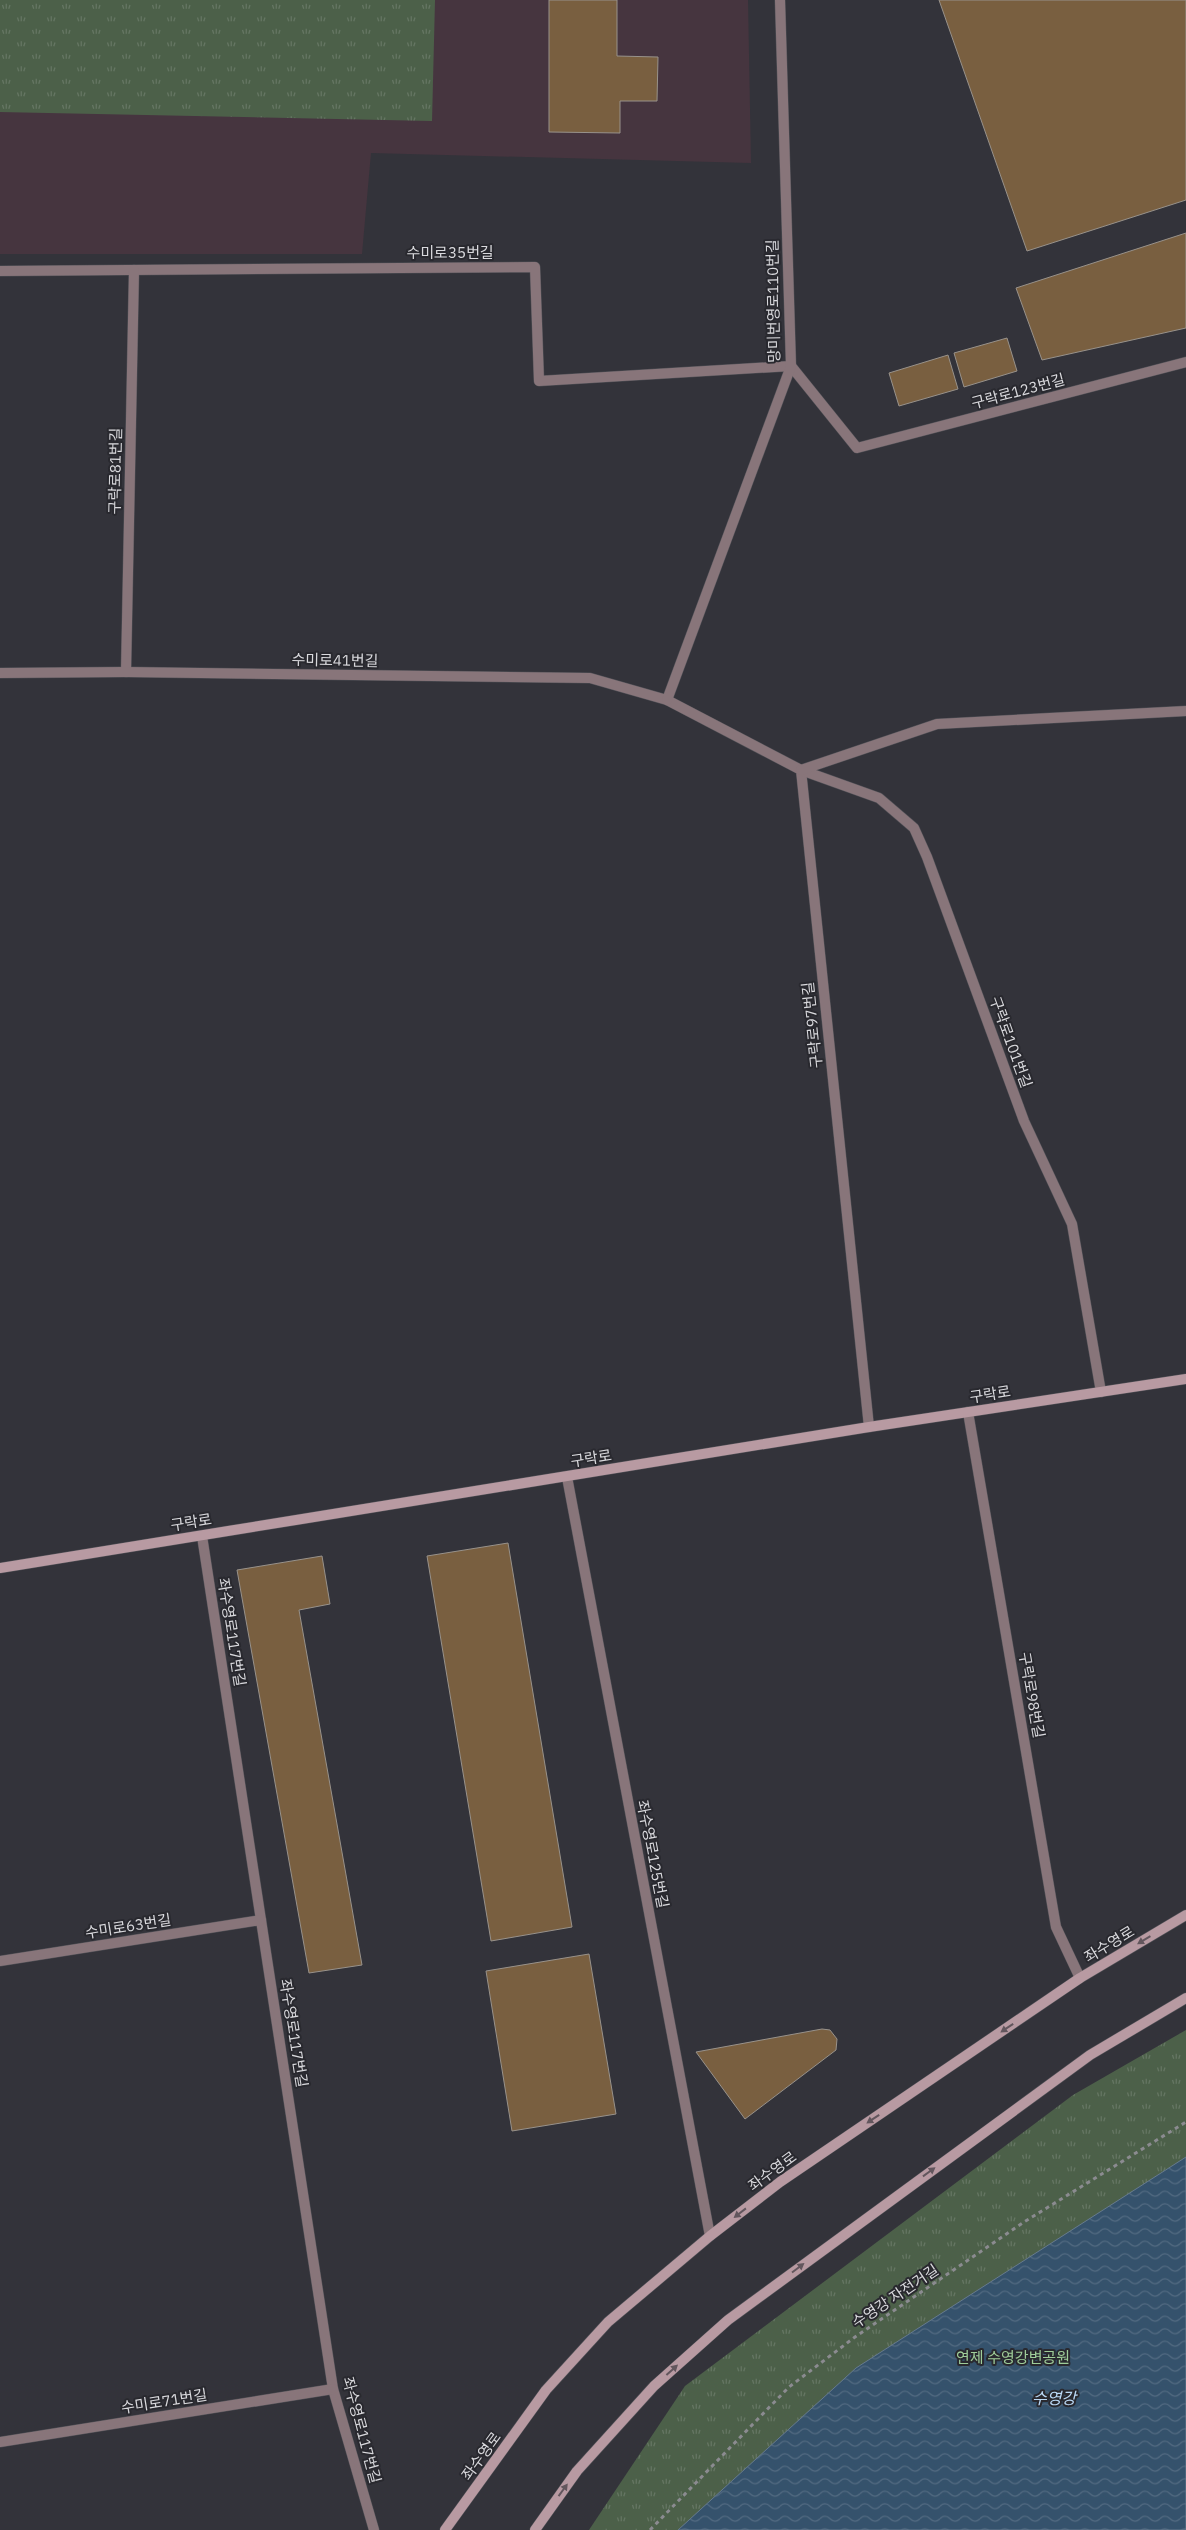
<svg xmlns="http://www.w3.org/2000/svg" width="1186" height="2530" viewBox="0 0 1186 2530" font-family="'IBM Plex Sans','Noto Sans KR',sans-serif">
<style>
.education{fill:#46353f}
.park{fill:url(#park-tufts)}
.water{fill:url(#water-waves);stroke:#667a8e}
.building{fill:#795f40;stroke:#98928b}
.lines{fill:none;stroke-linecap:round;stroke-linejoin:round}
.lane-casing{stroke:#515157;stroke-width:11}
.street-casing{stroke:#515157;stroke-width:11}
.secondary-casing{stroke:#515157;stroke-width:11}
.path{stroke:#8b8b90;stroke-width:3;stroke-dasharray:4 4;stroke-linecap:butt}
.lane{stroke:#88757a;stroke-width:10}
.street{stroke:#88757a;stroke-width:10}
.secondary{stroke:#b89aa2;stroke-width:10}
.oneway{fill:#62565d}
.labels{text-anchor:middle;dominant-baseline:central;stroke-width:4;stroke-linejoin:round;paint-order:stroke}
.street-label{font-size:15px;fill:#d9d9dd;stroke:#29292f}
.park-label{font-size:15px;fill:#9fcd99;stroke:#29292f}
.water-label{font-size:16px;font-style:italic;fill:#bad8f5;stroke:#29292f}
</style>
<defs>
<pattern id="park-tufts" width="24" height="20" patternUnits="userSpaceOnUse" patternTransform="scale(1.25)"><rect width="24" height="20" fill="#4c6049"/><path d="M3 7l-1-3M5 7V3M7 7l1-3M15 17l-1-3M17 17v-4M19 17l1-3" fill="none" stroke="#657663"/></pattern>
<pattern id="water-waves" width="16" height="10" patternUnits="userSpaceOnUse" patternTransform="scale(1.25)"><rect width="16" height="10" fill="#35526c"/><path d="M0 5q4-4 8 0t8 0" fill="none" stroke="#526a81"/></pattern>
</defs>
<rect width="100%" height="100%" fill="#33333a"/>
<path class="education" d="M 0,0 L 748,0 L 751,163 L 371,153 L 362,254 L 0,254 Z"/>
<g class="park">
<path d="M 0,0 L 435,0 L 432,121 L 0,112 Z"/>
<path d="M 1186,2030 L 1186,2530 L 589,2530 L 685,2386 L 1073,2095 Z"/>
</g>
<path class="water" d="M 1186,2157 L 1186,2530 L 678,2530 L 856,2368 Z"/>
<g class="building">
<path d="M 549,0 L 617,0 L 617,56 L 658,57 L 657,101 L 620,101 L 620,133 L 549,132 Z"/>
<path d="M 939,0 L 1186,0 L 1186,200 L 1027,251 Z"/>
<path d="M 1186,233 L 1186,328 L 1042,360 L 1016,288 Z"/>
<path d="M 1007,338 L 1017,371 L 964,387 L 954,353 Z"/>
<path d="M 948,355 L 958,389 L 899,406 L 889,373 Z"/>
<path d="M 508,1543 L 572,1927 L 491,1941 L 427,1556 Z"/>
<path d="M 322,1556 L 330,1604 L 299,1610 L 362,1965 L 309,1973 L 237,1570 Z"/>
<path d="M 589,1954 L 616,2114 L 512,2131 L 486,1971 Z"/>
<path d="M 822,2029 L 830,2030 L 837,2039 L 836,2050 L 745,2119 L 696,2052 Z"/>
</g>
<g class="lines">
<defs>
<path id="lane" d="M 968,1412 L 1056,1927 L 1080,1978"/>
<g id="street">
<path d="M 0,271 L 535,267 L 539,381 L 791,366 L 857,448 L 1186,362"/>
<path d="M 126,672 L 134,270"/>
<path d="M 0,673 L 126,672 L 590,678 L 667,700 L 801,770 L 869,1427"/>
<path d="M 667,700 L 791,366 L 780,0"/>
<path d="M 801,770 L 879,798 L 914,828 L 927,857 L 1024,1121 L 1072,1224 L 1101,1392"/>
<path d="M 801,770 L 937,724 L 1186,711"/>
<path d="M 567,1477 L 710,2236"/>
<path d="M 202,1536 L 333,2389 L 374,2530"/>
<path d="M 0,1961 L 261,1920"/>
<path d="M 0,2442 L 333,2389"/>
</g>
<g id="secondary">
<path d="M 0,1568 L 869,1427 L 1186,1379"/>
<path d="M 445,2530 L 546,2390 L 608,2322 L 710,2236 L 780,2182 L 1080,1978 L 1186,1915"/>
<path d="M 535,2530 L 577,2471 L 654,2386 L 728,2320 L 1090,2055 L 1186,1998"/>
</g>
</defs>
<use href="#lane" class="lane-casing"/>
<use href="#street" class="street-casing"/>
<use href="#secondary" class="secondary-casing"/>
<path class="path" d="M 650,2530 L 789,2387 L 855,2337 L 1024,2222 L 1186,2122"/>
<use href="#lane" class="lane"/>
<use href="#street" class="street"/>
<use href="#secondary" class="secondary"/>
</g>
<defs><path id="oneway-solid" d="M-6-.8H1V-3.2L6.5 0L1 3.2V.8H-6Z" transform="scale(1.25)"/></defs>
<g class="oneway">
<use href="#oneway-solid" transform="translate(1144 1940) rotate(149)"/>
<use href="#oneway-solid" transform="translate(1007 2028) rotate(146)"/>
<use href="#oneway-solid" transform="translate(873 2119) rotate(146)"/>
<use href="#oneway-solid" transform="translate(929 2172) rotate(-36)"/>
<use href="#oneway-solid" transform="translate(740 2213) rotate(142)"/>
<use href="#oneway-solid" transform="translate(798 2268) rotate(-37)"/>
<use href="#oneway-solid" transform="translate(672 2370) rotate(-42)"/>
<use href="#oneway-solid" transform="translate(563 2490) rotate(-54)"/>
</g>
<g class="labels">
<g class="street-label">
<text x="450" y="252">수미로35번길</text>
<text transform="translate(773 301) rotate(-91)">망미번영로110번길</text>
<text transform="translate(1018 391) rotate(-15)">구락로123번길</text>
<text transform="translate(115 471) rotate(-89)">구락로81번길</text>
<text transform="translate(335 660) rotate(1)">수미로41번길</text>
<text transform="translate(812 1025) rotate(-96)">구락로97번길</text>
<text transform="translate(1011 1042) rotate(70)">구락로101번길</text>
<text transform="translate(990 1394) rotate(-9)">구락로</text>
<text transform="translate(591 1458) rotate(-9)">구락로</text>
<text transform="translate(191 1522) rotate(-9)">구락로</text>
<text transform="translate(232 1632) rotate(81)">좌수영로117번길</text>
<text transform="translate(1032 1695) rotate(80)">구락로98번길</text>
<text transform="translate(653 1854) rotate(79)">좌수영로125번길</text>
<text transform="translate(128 1926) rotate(-9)">수미로63번길</text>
<text transform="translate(1109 1944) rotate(-31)">좌수영로</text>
<text transform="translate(294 2033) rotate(81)">좌수영로117번길</text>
<text transform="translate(772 2171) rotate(-36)">좌수영로</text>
<text transform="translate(895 2296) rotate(-34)">수영강 자전거길</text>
<text transform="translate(164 2401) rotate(-9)">수미로71번길</text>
<text transform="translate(362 2430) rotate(75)">좌수영로117번길</text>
<text transform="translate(481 2456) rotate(-54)">좌수영로</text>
</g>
<g class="park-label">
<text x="1013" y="2357">연제 수영강변공원</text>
</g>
<g class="water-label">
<text x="1054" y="2398">수영강</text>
</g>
</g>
</svg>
